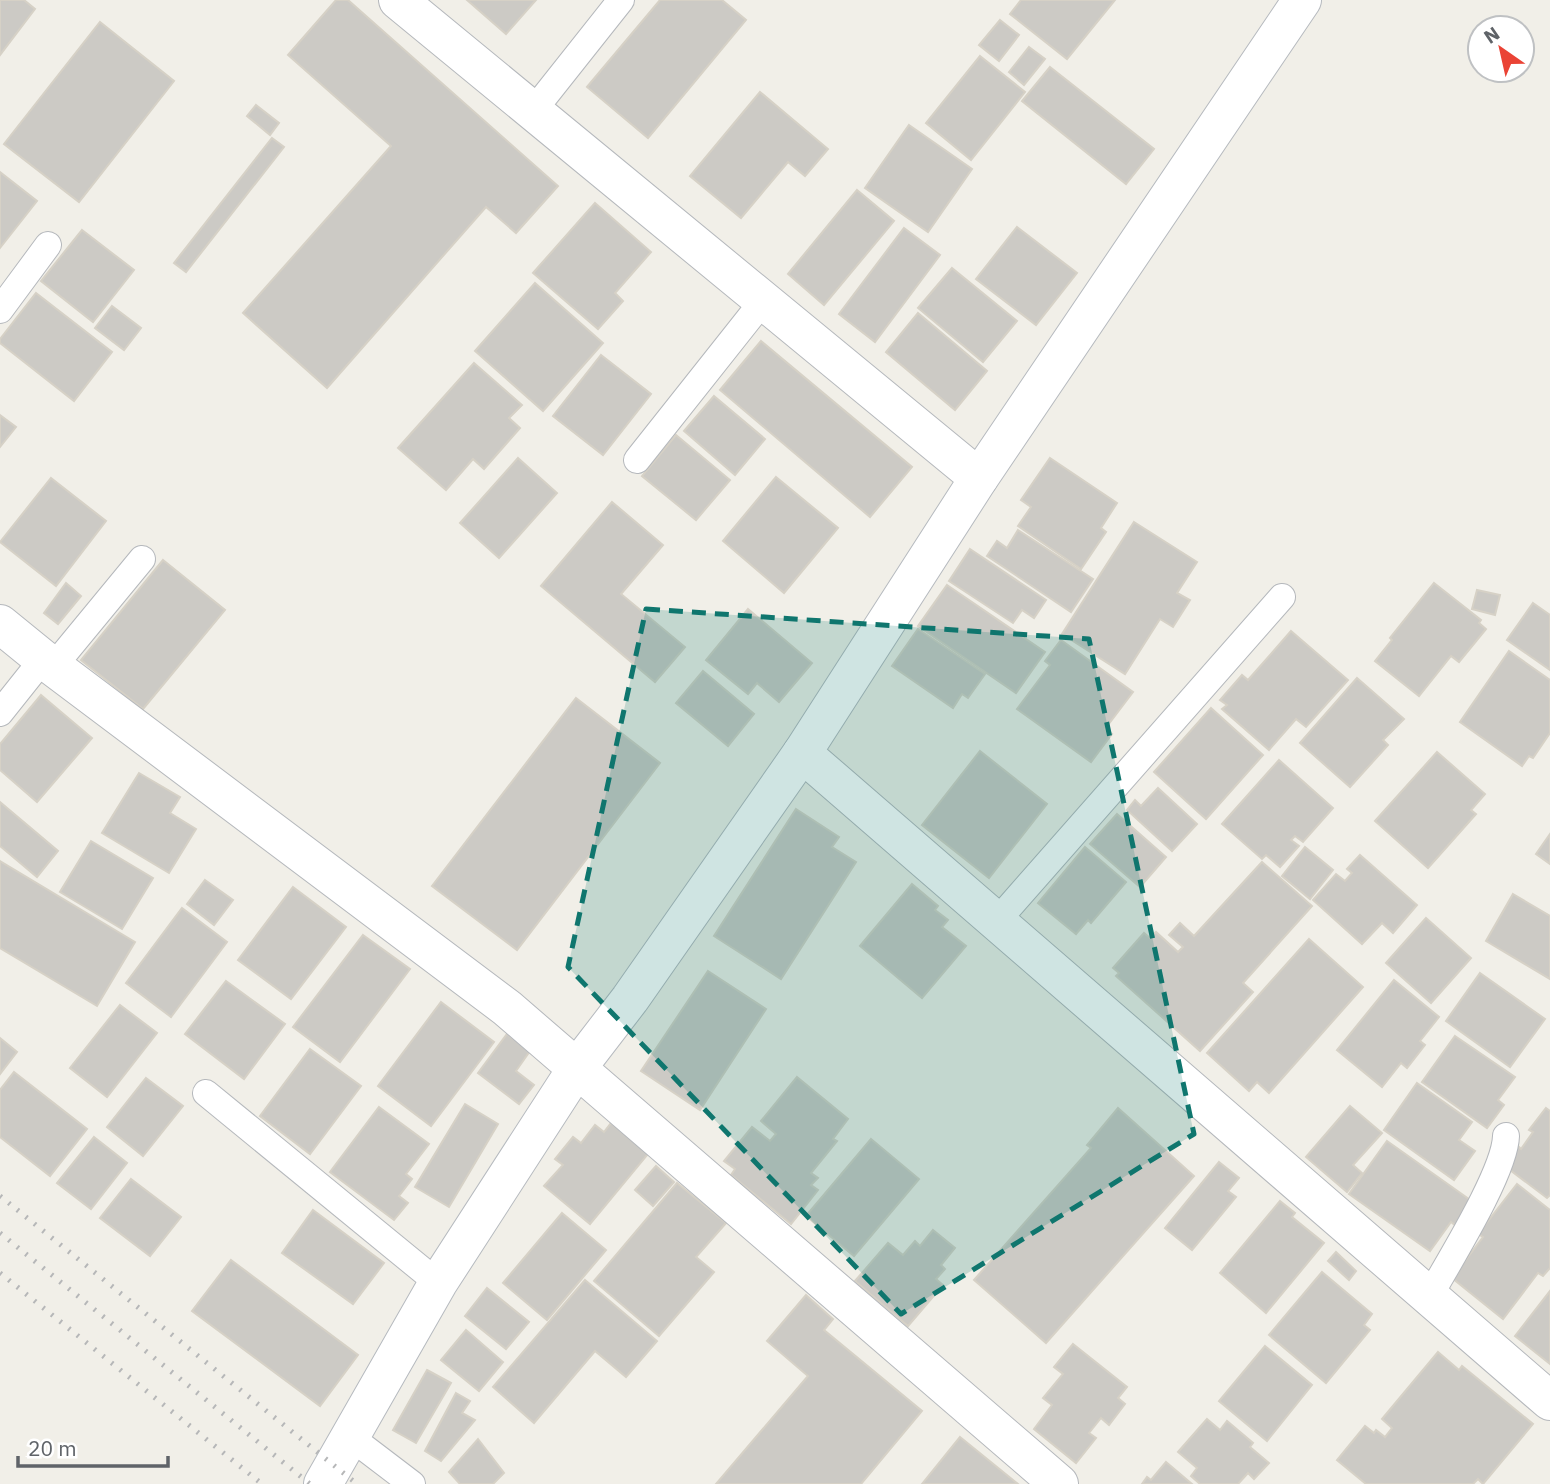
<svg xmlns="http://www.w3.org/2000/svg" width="1550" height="1484" viewBox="0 0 1550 1484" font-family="'IBM Plex Sans',sans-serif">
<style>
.building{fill:#cccac5;stroke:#d6d1c6;stroke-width:2}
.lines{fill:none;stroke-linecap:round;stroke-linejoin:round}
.lane-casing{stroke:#b5b8bc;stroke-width:28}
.street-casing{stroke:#b5b8bc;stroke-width:40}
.secondary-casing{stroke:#b6babf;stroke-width:40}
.lane{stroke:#fff;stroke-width:26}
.street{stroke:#fff;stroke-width:38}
.secondary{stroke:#fff;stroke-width:38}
.rail{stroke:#b6b7b8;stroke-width:5;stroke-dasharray:2 9;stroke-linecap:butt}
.marked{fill:#0f766e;fill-opacity:0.2;stroke:#0f766e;stroke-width:5;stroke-dasharray:14 9;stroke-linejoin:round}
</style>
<rect width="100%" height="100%" fill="#f1efe8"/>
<g class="building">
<path d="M 0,0 L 24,0 L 35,9 L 0,55 Z"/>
<path d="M 336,0 L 348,0 L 558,186 L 516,233 L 486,207 L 327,388 L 243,313 L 391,146 L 288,55 Z"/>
<path d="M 467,0 L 536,0 L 506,34 Z"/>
<path d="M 660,0 L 722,0 L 746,20 L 648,138 L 587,87 Z"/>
<path d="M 1021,0 L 1115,0 L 1067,59 L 1010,14 Z"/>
<path d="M 1000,20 L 1019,35 L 999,61 L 979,45 Z"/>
<path d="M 100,22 L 174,81 L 79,202 L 4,144 Z"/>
<path d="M 1029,47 L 1045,59 L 1024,85 L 1009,72 Z"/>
<path d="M 980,56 L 1025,92 L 971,160 L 926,123 Z"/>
<path d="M 1050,67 L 1154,149 L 1126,184 L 1022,101 Z"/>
<path d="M 760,92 L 828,149 L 805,176 L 788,162 L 741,218 L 690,176 Z"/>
<path d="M 256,105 L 279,123 L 270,135 L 247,116 Z"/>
<path d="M 909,125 L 972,169 L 928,232 L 865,188 Z"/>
<path d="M 272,138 L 284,147 L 186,272 L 174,263 Z"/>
<path d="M 0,172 L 37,201 L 0,248 Z"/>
<path d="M 857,190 L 894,221 L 824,305 L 788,274 Z"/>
<path d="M 595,203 L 651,252 L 615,293 L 623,301 L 598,329 L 533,273 Z"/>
<path d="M 1017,227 L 1077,273 L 1036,325 L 976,279 Z"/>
<path d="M 904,228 L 940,255 L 875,342 L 839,314 Z"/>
<path d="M 82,230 L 134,270 L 93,322 L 41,281 Z"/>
<path d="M 952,268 L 1017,321 L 983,362 L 918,308 Z"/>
<path d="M 535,283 L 603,343 L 543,411 L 475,351 Z"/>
<path d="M 36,293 L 112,352 L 74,401 L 0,343 L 0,339 Z"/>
<path d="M 112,306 L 141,328 L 124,350 L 95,328 Z"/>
<path d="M 918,313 L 987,371 L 955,410 L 886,352 Z"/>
<path d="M 761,341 L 912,467 L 870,517 L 720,390 Z"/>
<path d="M 601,355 L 651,394 L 603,455 L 553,416 Z"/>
<path d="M 474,363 L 522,405 L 509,418 L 520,428 L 484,469 L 473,459 L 446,490 L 398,448 Z"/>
<path d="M 714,396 L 765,439 L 735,475 L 684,431 Z"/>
<path d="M 0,415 L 16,427 L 0,447 Z"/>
<path d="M 676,435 L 730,480 L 696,520 L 642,476 Z"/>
<path d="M 518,458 L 557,493 L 499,558 L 460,523 Z"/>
<path d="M 1050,458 L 1117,503 L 1101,528 L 1106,532 L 1081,569 L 1018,526 L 1031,507 L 1021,500 Z"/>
<path d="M 776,477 L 838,528 L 784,593 L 723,541 Z"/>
<path d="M 51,478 L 106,521 L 56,586 L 0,542 Z"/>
<path d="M 612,502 L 663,545 L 621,594 L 685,647 L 655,682 L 541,586 Z"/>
<path d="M 1134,522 L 1197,562 L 1177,593 L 1190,600 L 1173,627 L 1160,619 L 1125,674 L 1062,634 Z"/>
<path d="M 1018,530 L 1093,579 L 1071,612 L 987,556 L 997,541 L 1007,548 Z"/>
<path d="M 970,549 L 1046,600 L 1034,618 L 1022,610 L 1013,623 L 949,581 Z"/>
<path d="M 163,560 L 225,610 L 143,709 L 81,660 Z"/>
<path d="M 66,583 L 81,596 L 58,624 L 44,613 Z"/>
<path d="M 1434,583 L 1481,620 L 1479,623 L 1486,629 L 1459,662 L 1451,656 L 1419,696 L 1375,661 L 1392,640 L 1390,638 Z"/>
<path d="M 947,585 L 1045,652 L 1016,693 L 918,626 Z"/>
<path d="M 1477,590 L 1500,595 L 1495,615 L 1472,609 Z"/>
<path d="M 1533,603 L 1550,615 L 1550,670 L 1507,640 Z"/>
<path d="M 748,609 L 812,663 L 779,702 L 757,683 L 748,694 L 706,660 Z"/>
<path d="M 918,629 L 985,674 L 968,698 L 962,694 L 953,708 L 892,666 Z"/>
<path d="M 1291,631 L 1348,680 L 1306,727 L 1296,719 L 1269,750 L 1222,709 L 1227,705 L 1220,700 L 1242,675 L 1248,680 Z"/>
<path d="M 1061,640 L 1133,692 L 1105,729 L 1112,734 L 1091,762 L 1017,709 L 1050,665 L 1045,661 Z"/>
<path d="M 1509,651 L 1550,680 L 1550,733 L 1533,758 L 1529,756 L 1522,766 L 1460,722 Z"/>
<path d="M 703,671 L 754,714 L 728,746 L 676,703 Z"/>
<path d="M 1357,678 L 1404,719 L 1383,740 L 1388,745 L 1350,787 L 1300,743 Z"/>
<path d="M 41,695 L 92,738 L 37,802 L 0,770 L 0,744 Z"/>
<path d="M 576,698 L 660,763 L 517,950 L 432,886 Z"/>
<path d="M 1211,708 L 1263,755 L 1206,819 L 1154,772 Z"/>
<path d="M 980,751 L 1047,804 L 989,878 L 922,825 Z"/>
<path d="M 1437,752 L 1485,794 L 1471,810 L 1476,814 L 1428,868 L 1375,821 Z"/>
<path d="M 1279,760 L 1333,808 L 1303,842 L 1295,836 L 1291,840 L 1299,846 L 1280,867 L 1266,855 L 1262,859 L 1222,824 Z"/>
<path d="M 139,773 L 180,797 L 170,813 L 196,829 L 169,873 L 102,833 Z"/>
<path d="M 1158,788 L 1197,824 L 1172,851 L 1127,810 L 1135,800 L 1141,806 Z"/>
<path d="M 0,802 L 58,851 L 37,877 L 0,846 Z"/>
<path d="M 796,809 L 839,837 L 832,847 L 856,862 L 781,979 L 714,936 Z"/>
<path d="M 1117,814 L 1166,857 L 1140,887 L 1090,844 Z"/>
<path d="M 1550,834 L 1550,864 L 1536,854 Z"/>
<path d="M 91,841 L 153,878 L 122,929 L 60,892 Z"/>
<path d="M 1085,847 L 1126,882 L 1091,923 L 1088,920 L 1076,934 L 1038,903 Z"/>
<path d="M 1305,847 L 1333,870 L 1310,899 L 1282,876 Z"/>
<path d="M 1360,855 L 1417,905 L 1393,933 L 1382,923 L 1362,944 L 1313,900 L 1336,874 L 1345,881 L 1352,873 L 1347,869 Z"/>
<path d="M 0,861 L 135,942 L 97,1006 L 0,948 Z"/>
<path d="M 1262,862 L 1312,906 L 1243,983 L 1253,992 L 1200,1051 L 1116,976 L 1119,973 L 1113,968 L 1144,933 L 1150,938 L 1156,932 L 1178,952 L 1183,947 L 1169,935 L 1180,923 L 1194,936 Z"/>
<path d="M 205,880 L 233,900 L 214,925 L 187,904 Z"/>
<path d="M 912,884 L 938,906 L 935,910 L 948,920 L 942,927 L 966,946 L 922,998 L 860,946 Z"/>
<path d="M 293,887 L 346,927 L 291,999 L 238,960 Z"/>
<path d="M 1513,894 L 1550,916 L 1550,979 L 1486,941 Z"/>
<path d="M 182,908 L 227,942 L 171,1017 L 126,983 Z"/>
<path d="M 1426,918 L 1471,958 L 1431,1003 L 1386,963 Z"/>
<path d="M 363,935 L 410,969 L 340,1062 L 293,1027 Z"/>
<path d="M 1309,939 L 1363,987 L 1269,1093 L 1257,1082 L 1249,1091 L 1207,1053 Z"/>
<path d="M 708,971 L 766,1009 L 700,1110 L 641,1071 Z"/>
<path d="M 1480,973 L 1545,1019 L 1510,1067 L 1446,1021 Z"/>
<path d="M 1394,980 L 1439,1017 L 1420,1041 L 1425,1045 L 1407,1068 L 1401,1063 L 1382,1087 L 1337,1050 Z"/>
<path d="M 226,981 L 285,1024 L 244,1079 L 185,1034 Z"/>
<path d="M 441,1002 L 494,1042 L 431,1126 L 378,1086 Z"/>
<path d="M 120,1005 L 157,1033 L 107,1097 L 70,1068 Z"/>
<path d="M 507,1034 L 530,1051 L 516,1071 L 534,1085 L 519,1104 L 478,1073 Z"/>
<path d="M 1455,1036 L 1515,1077 L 1498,1100 L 1504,1105 L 1487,1128 L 1422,1082 Z"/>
<path d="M 0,1038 L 17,1052 L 0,1074 Z"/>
<path d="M 310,1049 L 361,1086 L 310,1154 L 260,1116 Z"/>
<path d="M 14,1072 L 87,1129 L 50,1176 L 0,1137 L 0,1090 Z"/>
<path d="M 797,1077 L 848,1119 L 833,1139 L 837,1141 L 811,1173 L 818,1178 L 811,1185 L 818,1190 L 791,1224 L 731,1175 L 735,1169 L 724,1161 L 752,1127 L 770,1141 L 776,1134 L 761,1121 Z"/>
<path d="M 146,1078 L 183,1106 L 143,1156 L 107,1127 Z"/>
<path d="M 1417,1083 L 1472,1122 L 1459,1140 L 1475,1151 L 1454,1180 L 1384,1130 Z"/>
<path d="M 465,1104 L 498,1124 L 449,1207 L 415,1187 Z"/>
<path d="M 1350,1106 L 1382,1133 L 1353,1165 L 1362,1173 L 1347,1192 L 1306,1157 Z"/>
<path d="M 379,1107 L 429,1144 L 406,1174 L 412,1179 L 399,1196 L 408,1203 L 394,1220 L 330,1172 Z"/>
<path d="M 1118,1108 L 1194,1176 L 1046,1343 L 974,1280 L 1091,1148 L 1087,1145 Z"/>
<path d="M 1546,1108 L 1550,1111 L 1550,1195 L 1547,1198 L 1506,1167 L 1517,1145 L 1521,1149 L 1533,1132 L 1529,1130 Z"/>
<path d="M 611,1123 L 648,1154 L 590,1224 L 544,1186 L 563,1165 L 555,1159 L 573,1137 L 581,1143 L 595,1125 L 604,1132 Z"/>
<path d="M 94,1137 L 127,1163 L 91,1209 L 57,1183 Z"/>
<path d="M 871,1139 L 919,1179 L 854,1256 L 806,1216 Z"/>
<path d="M 1387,1141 L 1473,1202 L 1456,1226 L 1451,1222 L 1430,1251 L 1349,1194 Z"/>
<path d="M 1219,1162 L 1239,1178 L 1228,1191 L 1236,1197 L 1192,1250 L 1165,1228 Z"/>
<path d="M 656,1166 L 674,1182 L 653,1206 L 635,1190 Z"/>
<path d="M 131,1179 L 181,1217 L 150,1256 L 100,1218 Z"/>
<path d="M 677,1183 L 726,1223 L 696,1257 L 714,1272 L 659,1336 L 594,1281 Z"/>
<path d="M 1517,1184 L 1550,1210 L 1550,1268 L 1543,1276 L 1538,1273 L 1503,1319 L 1452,1278 L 1483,1237 L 1478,1234 Z"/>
<path d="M 1280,1201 L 1295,1213 L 1292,1217 L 1324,1243 L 1266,1313 L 1220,1273 Z"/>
<path d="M 313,1210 L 384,1263 L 353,1304 L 282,1253 Z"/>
<path d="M 562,1213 L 606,1250 L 547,1320 L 503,1283 Z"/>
<path d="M 933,1230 L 955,1248 L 941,1265 L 945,1269 L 936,1279 L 943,1285 L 908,1326 L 855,1281 L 888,1243 L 903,1255 L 915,1241 L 920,1246 Z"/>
<path d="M 1336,1252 L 1356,1271 L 1349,1280 L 1328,1261 Z"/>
<path d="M 231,1260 L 358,1355 L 320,1406 L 192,1311 Z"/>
<path d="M 1322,1272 L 1372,1314 L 1364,1325 L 1370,1330 L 1326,1383 L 1269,1335 Z"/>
<path d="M 585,1280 L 657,1341 L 626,1377 L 595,1351 L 534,1423 L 493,1387 Z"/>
<path d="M 487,1288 L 529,1322 L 506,1349 L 465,1316 Z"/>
<path d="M 1550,1291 L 1550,1364 L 1515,1336 Z"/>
<path d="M 806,1295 L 833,1319 L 824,1330 L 922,1411 L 861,1484 L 716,1484 L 808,1376 L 767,1341 Z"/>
<path d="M 466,1330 L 503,1362 L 479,1391 L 441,1360 Z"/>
<path d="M 1073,1344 L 1127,1387 L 1118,1398 L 1125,1404 L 1109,1425 L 1101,1418 L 1089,1433 L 1096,1438 L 1076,1463 L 1034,1429 L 1052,1405 L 1043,1398 L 1063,1374 L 1054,1367 Z"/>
<path d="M 1265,1346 L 1312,1385 L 1267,1441 L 1219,1401 Z"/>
<path d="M 1438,1352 L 1459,1370 L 1462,1366 L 1533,1424 L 1483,1484 L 1478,1479 L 1473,1484 L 1366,1484 L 1337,1460 L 1365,1426 L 1374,1433 L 1376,1430 L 1385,1437 L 1392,1428 L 1382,1419 Z"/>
<path d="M 427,1370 L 451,1383 L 416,1443 L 393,1430 Z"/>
<path d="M 456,1393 L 470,1401 L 462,1413 L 475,1420 L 441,1461 L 425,1451 Z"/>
<path d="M 1207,1419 L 1220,1430 L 1227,1421 L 1253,1443 L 1250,1447 L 1269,1463 L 1254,1479 L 1248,1473 L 1238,1484 L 1200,1484 L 1191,1476 L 1197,1468 L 1178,1452 Z"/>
<path d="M 960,1437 L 1018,1484 L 922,1484 Z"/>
<path d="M 478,1439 L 504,1473 L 493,1484 L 460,1484 L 449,1472 Z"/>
<path d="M 1166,1462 L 1192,1484 L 1142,1484 L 1147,1477 L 1151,1480 Z"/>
</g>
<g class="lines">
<defs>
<g id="lane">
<path d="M 533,111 L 621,0"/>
<path d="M 0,310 L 48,245"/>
<path d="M 637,460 L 763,301"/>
<path d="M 53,667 L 142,559"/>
<path d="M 0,713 L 43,659"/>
<path d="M 996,922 L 1282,597"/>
<path d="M 206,1093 L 438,1283"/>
<path d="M 1429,1297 C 1449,1261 1505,1172 1506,1136"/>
<path d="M 349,1436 L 412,1484"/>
</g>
<g id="street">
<path d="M 398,0 L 979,478"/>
<path d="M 0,624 L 43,659 L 507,1008 L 1059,1484"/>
<path d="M 802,753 L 1550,1401"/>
</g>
<path id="secondary" d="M 323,1484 L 438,1283 L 577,1068 L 630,999 L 802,753 L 979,478 L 1302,0"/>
</defs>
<use href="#lane" class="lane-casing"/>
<use href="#street" class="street-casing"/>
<use href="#secondary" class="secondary-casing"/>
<use href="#lane" class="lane"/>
<use href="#street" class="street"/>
<use href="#secondary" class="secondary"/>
<g class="rail">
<path d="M 0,1196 L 357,1484"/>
<path d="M 0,1233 L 310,1484"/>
<path d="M 0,1273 L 262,1484"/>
</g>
</g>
<path class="marked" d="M 646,609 L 1089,639 L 1194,1134 L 901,1314 L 568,967 Z"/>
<g transform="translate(1501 49) rotate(326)"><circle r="33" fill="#ffffff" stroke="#bfc1c3" stroke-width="2"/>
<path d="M0-5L12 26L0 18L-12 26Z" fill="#ea4335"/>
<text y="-10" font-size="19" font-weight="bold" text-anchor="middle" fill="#5f6368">N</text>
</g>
<path d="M18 1456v10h150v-10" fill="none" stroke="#5f6368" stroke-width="3.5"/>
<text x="28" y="1456" font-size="21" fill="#5f6368" stroke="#ffffff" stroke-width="5" paint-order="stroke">20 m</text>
</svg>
